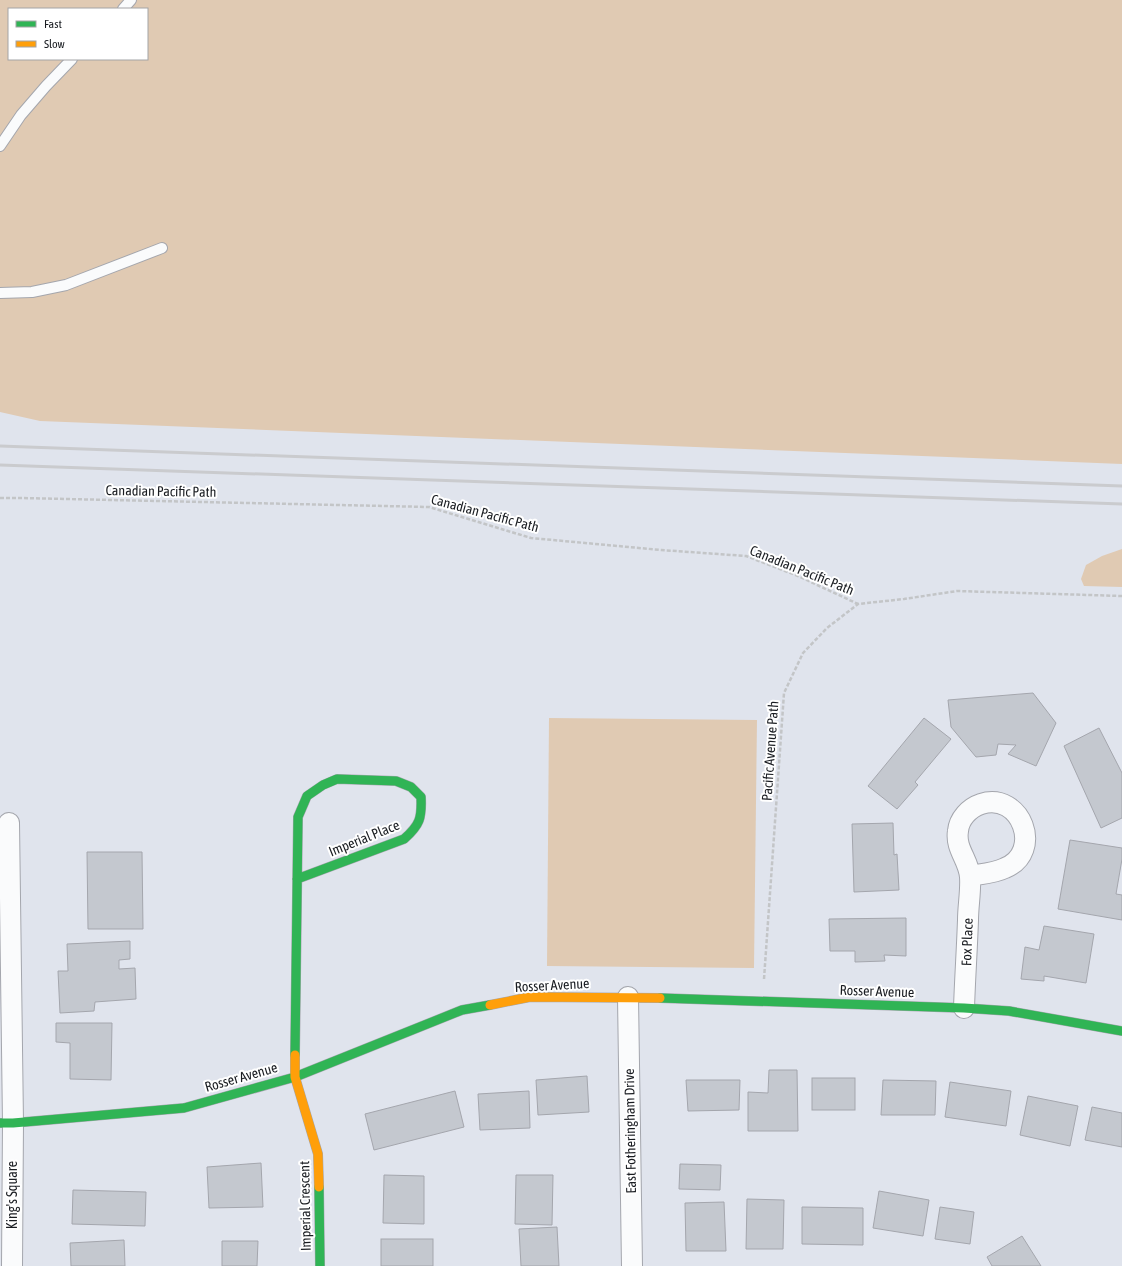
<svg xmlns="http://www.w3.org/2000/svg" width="1122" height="1266" viewBox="0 0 1122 1266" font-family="'Asap Condensed',sans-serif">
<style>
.green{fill:#e0cab3;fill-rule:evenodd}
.building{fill:#c4c8cf;stroke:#a4a6ad}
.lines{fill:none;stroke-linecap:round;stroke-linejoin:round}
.lane-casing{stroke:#a4a6ad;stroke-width:12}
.street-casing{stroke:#a4a6ad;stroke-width:22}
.fast-casing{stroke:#a4a6ad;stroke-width:10}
.slow-casing{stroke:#a4a6ad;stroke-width:10}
.path{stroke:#c3c5c7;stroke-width:2.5;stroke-dasharray:4 2;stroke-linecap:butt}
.lane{stroke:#fafbfc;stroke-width:10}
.street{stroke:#fafbfc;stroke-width:20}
.fast{stroke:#30b455;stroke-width:9}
.slow{stroke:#ff9f0a;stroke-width:9}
.rail{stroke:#cacbce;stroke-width:3}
.labels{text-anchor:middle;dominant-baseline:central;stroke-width:4;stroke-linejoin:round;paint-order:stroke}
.street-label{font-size:14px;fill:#191c21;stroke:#fff}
</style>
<rect width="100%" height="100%" fill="#e0e4ed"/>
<g class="green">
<path d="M 0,0 L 1122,0 L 1122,464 L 40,421 L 0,412 ZM 9,9 L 147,9 L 147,59 L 9,59 Z"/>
<path d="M 1122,549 L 1122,587 L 1084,586 L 1081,579 L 1086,565 L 1102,556 Z"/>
<path d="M 549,718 L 757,720 L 754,968 L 547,966 Z"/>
</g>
<g class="building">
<path d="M 1033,693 L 1056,723 L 1036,766 L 1008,754 L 1016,745 L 998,744 L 996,755 L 976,757 L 951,727 L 948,700 Z"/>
<path d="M 924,718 L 951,739 L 915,782 L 918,785 L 897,809 L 868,786 Z"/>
<path d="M 1099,728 L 1122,773 L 1122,818 L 1101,828 L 1064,746 Z"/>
<path d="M 893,823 L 894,855 L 897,854 L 899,890 L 854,892 L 852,824 Z"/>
<path d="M 1070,840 L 1122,848 L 1122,859 L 1116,894 L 1122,895 L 1122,920 L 1058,909 Z"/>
<path d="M 87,852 L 142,852 L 143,929 L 88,929 Z"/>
<path d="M 906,918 L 906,956 L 884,955 L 885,961 L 855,962 L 855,951 L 830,951 L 829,919 Z"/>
<path d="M 1044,926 L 1094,934 L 1086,983 L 1044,976 L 1044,981 L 1021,979 L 1025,947 L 1039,950 Z"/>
<path d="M 130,941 L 130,959 L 119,960 L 119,969 L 135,968 L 136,999 L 95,1002 L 94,1011 L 60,1013 L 58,971 L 68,971 L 67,944 Z"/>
<path d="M 56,1023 L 112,1023 L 111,1080 L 70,1079 L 70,1043 L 56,1042 Z"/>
<path d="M 769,1070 L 797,1070 L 798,1131 L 748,1131 L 748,1092 L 768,1093 Z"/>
<path d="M 587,1076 L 589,1112 L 538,1115 L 536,1080 Z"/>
<rect x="812" y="1078" width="43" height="32"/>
<path d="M 686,1080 L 740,1080 L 739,1110 L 688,1111 Z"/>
<path d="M 883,1080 L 936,1081 L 935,1115 L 881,1115 Z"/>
<path d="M 950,1082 L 1011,1091 L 1006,1126 L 945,1117 Z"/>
<path d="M 455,1091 L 464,1127 L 374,1150 L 365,1114 Z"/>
<path d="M 529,1091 L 530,1128 L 480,1130 L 478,1094 Z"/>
<path d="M 1028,1096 L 1078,1106 L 1070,1146 L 1020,1135 Z"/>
<path d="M 1092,1107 L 1122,1113 L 1122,1147 L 1085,1140 Z"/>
<path d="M 261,1163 L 263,1207 L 209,1208 L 207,1167 Z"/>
<path d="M 680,1164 L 721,1165 L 720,1190 L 679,1189 Z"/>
<path d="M 384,1175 L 424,1176 L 424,1224 L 383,1223 Z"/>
<path d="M 516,1175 L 553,1175 L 552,1225 L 515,1224 Z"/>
<path d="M 73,1190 L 146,1192 L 145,1226 L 72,1224 Z"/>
<path d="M 879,1191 L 929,1200 L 923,1236 L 873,1228 Z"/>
<path d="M 747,1199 L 784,1200 L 783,1249 L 746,1249 Z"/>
<path d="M 724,1202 L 726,1251 L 686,1251 L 685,1203 Z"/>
<path d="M 802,1207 L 863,1208 L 863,1245 L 802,1244 Z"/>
<path d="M 940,1207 L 974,1212 L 970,1244 L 935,1239 Z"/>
<path d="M 557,1227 L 559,1266 L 521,1266 L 519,1229 Z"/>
<path d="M 1022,1236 L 1041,1266 L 992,1266 L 987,1257 Z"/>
<rect x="381" y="1239" width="52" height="27"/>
<path d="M 124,1240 L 125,1266 L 71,1266 L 70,1243 Z"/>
<path d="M 222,1241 L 258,1241 L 257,1266 L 222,1266 Z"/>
</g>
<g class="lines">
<defs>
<g id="lane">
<path d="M 123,9 L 131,0"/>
<path d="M 0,146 L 21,115 L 46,86 L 72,59"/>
<path d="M 0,293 L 32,292 L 66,285 L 162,248"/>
</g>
<g id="street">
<path d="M 9,823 L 13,1123 L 12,1266"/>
<path d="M 628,997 L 632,1266"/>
<path d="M 964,1008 C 965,978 967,949 968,920 C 968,906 971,891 970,877 C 969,860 955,849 958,831 C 959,819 969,808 981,804 C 1021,791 1044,852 1005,868 C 995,873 981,874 970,876"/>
</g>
<g id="fast">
<path d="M 660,998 L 964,1008 L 1009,1011 L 1122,1031"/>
<path d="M 295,1055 L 298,817 L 307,796 L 323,785 L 337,779 L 396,781 L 411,787 L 421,797 C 422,818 420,825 404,839 L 297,879"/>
<path d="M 0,1123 L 13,1123 L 184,1108 L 295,1077 L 462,1010 L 490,1005"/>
<path d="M 319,1187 L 320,1266"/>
</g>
<g id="slow">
<path d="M 490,1005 L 530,997 L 660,998"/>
<path d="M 295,1055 L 295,1077 L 318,1154 L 319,1187"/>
</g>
</defs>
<use href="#lane" class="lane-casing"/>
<use href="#street" class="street-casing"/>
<use href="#fast" class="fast-casing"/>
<use href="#slow" class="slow-casing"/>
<g class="path">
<path d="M 0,498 L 21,498 L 429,507 L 531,538 L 661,550 L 746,556 L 798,576 L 858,604"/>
<path d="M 764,979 L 784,693 L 803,653 L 827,628 L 858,604 L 904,599 L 957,591 L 1122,596"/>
</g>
<use href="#lane" class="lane"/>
<use href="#street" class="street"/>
<use href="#fast" class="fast"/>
<use href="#slow" class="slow"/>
<g class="rail">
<path d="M 0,446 L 1122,486"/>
<path d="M 0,465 L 1122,504"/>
</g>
</g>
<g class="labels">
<g class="street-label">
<text transform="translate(161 491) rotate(1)">Canadian Pacific Path</text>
<text transform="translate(485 513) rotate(15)">Canadian Pacific Path</text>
<text transform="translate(802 570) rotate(22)">Canadian Pacific Path</text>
<text transform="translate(770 751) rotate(-86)">Pacific Avenue Path</text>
<text transform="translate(364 838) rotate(-22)">Imperial Place</text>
<text transform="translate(967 942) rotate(-88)">Fox Place</text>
<text transform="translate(552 985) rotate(-3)">Rosser Avenue</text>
<text transform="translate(877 991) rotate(2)">Rosser Avenue</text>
<text transform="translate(241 1077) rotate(-16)">Rosser Avenue</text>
<text transform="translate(630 1131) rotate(-91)">East Fotheringham Drive</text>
<text transform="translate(12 1195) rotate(-90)">King's Square</text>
<text transform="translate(305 1206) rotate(-91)">Imperial Crescent</text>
</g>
</g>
<rect x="8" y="8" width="140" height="52" fill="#ffffff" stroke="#a3a4a6"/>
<rect x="16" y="21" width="20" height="6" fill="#30b455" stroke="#a3a4a6"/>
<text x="44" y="28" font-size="12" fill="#191c21">Fast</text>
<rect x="16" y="41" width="20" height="6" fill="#ff9f0a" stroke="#a3a4a6"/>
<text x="44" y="48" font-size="12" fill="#191c21">Slow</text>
</svg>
